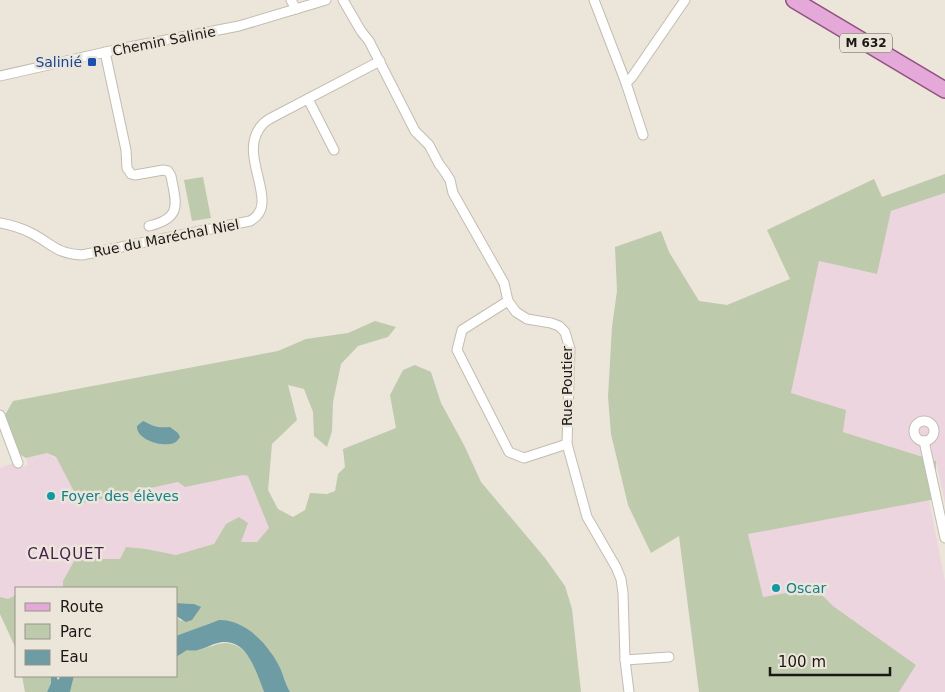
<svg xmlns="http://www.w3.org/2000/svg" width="945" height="692" viewBox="0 0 945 692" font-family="'DejaVu Sans',sans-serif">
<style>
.commercial{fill:#edd5e0}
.green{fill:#becaac}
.water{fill:#6d9ca4}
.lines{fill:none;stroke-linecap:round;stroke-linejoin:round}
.minor-casing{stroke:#c2bdb0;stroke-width:11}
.primary-casing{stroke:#925182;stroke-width:18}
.minor{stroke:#fff;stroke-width:9}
.primary{stroke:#e4a9d8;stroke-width:15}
.transit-dot{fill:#1a4fb4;stroke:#ebe6d9;stroke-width:2}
.culture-dot{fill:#0f9aa8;stroke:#ebe6d9;stroke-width:2}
.labels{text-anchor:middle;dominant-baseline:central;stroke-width:5;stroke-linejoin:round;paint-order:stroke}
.shield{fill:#ebe6d9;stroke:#59564f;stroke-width:1}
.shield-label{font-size:12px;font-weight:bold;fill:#1a1814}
.street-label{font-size:14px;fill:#1a1814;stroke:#ebe6d9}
.transit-label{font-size:14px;fill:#164399;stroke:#ebe6d9;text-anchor:end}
.culture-label{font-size:14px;fill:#0d838f;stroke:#ebe6d9;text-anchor:start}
.neighbourhood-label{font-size:15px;letter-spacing:1px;fill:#461b4f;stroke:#ebe6d9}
</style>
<rect width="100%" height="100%" fill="#ebe6d9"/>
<g class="commercial">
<path d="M 945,193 L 945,503 L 936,461 L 843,432 L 791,393 L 819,261 L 877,274 L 891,211 Z"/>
<path d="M 47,453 L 57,459 L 83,503 L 178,482 L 243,475 L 248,476 L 273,537 L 176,588 L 16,588 L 16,633 L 0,610 L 0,468 L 13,463 L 15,468 L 19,468 L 28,465 L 26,458 Z"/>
<path d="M 929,500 L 945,581 L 945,692 L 899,692 L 916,665 L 833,606 L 815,588 L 763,597 L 748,533 Z"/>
</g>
<g class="green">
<path d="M 945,174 L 945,193 L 891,211 L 877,274 L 819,261 L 791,393 L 846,410 L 843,432 L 936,461 L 936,499 L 748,534 L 763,597 L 815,588 L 833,606 L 916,665 L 899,692 L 699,692 L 679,536 L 651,553 L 628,505 L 611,434 L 608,397 L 612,327 L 617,291 L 615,247 L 661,231 L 669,252 L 699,301 L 727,305 L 790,279 L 767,230 L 874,179 L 882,197 Z"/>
<path d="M 203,177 L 211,218 L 192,221 L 184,180 Z"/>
<path d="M 375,321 L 396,327 L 388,337 L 358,346 L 341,364 L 333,402 L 332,431 L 327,447 L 314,436 L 313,412 L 304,389 L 288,385 L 297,420 L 272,444 L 268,490 L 278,509 L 293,517 L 305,510 L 310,493 L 327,494 L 335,491 L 338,474 L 345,467 L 343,449 L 396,428 L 390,395 L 403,370 L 415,365 L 431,372 L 441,403 L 464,445 L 481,482 L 545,558 L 565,586 L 572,609 L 581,692 L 290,692 C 286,685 284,678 281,671 C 272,647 247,621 220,621 C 209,621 189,634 176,636 L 176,616 L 181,621 L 194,604 L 176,603 L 176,588 L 63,588 L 63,581 L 77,556 L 95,559 L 120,559 L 126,547 L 146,549 L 176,555 L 214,544 L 226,524 L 239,517 L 248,523 L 241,542 L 257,542 L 269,528 L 248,476 L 243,475 L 185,487 L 178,482 L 83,503 L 79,501 L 56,457 L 47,453 L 26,458 L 19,454 L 5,415 L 13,401 L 278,351 L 306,339 L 348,333 Z"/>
<path d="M 16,595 L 16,649 L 0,614 L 0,597 L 8,599 Z"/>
<path d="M 225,643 C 250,644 257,672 264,692 L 70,692 L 74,676 L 176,676 L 176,657 C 179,655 182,651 186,650 C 191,649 197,651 202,649 C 210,647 216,644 225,643 Z"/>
<path d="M 22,676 L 51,676 L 51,683 L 47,692 L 25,692 Z"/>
</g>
<g class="water">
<path d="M 143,421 C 155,427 157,428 170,427 L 178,433 L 180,437 C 178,440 175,444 170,444 C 159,446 136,439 137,426 Z"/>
<path d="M 176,603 L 194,604 L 201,607 L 192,620 L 186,622 L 176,616 Z"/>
<path d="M 219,620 C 246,619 271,647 281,670 C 284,678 286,685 290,692 L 264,692 C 255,669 246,633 214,644 C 204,648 198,652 187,650 L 176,657 L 176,636 Z"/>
<path d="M 51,676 L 56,676 L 58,680 L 61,676 L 74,676 L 70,692 L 47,692 L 51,683 Z"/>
</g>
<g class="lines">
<defs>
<g id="minor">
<path d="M 291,0 L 296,9"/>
<path d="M 343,0 L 361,31 L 369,41 L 415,131 L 429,145 L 439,164 L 445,172 L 450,180 L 453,193 L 504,283 L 508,301 L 516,312 L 527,319 L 551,323 L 559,326 L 565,332 L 570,349 L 567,444 L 587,517 L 616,567 L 621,579 L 623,593 L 625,660 L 629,692"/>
<path d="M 594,0 L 626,83 L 643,135"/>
<path d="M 105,52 L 126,150 L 127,168 L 131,174 L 135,175 L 163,170 L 168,171 L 171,176 C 176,203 183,218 149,226"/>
<path d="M 0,76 L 119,49 L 239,26 L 326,0"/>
<path d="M 626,83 L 632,77 L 685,0"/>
<path d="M 308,99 L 334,150"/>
<path d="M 0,223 C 11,225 21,228 31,233 C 53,244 54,253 82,255 L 250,221 C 283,204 235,155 262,125 C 265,121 271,118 275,116 L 380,61"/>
<path d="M 508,301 L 462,330 L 457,350 L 509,452 L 524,458 L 567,444"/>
<path d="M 0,415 L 18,463"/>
<circle cx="924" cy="431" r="10"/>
<path d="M 924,441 L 945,538"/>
<path d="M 625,660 L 669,657"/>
</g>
<path id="primary" d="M 794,0 L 945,90"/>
</defs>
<use href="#minor" class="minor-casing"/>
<use href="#primary" class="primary-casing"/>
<use href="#minor" class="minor"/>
<use href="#primary" class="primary"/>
</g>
<rect class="transit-dot" x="87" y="57" width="10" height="10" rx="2.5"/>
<g class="culture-dot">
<circle cx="51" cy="496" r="5"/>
<circle cx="776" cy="588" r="5"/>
</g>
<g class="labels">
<rect class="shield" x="840" y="33.5" width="52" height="19" rx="4"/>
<g class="shield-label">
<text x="866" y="43">M 632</text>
</g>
<g class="street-label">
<text transform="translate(164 41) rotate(-11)">Chemin Salinie</text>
<text transform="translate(166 238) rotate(-11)">Rue du Maréchal Niel</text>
<text transform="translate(567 386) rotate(-90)">Rue Poutier</text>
</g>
<g class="transit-label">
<text x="82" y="62">Salinié</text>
</g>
<g class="culture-label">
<text x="61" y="496">Foyer des élèves</text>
<text x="786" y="588">Oscar</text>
</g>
<g class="neighbourhood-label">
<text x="66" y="554">CALQUET</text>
</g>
</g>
<rect x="15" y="587" width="162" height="90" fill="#ebe6d9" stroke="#97948a"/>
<rect x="25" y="603" width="25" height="8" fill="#e4a9d8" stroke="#97948a"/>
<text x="60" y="612" font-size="15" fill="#1a1814">Route</text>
<rect x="25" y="624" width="25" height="15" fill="#becaac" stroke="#97948a"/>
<text x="60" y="637" font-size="15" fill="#1a1814">Parc</text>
<rect x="25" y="650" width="25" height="15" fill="#6d9ca4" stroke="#97948a"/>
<text x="60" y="662" font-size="15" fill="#1a1814">Eau</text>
<path d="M770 667v8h120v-8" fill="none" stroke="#1a1814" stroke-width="2.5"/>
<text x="778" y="667" font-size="15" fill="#1a1814" stroke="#ebe6d9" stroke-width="4" paint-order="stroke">100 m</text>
</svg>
